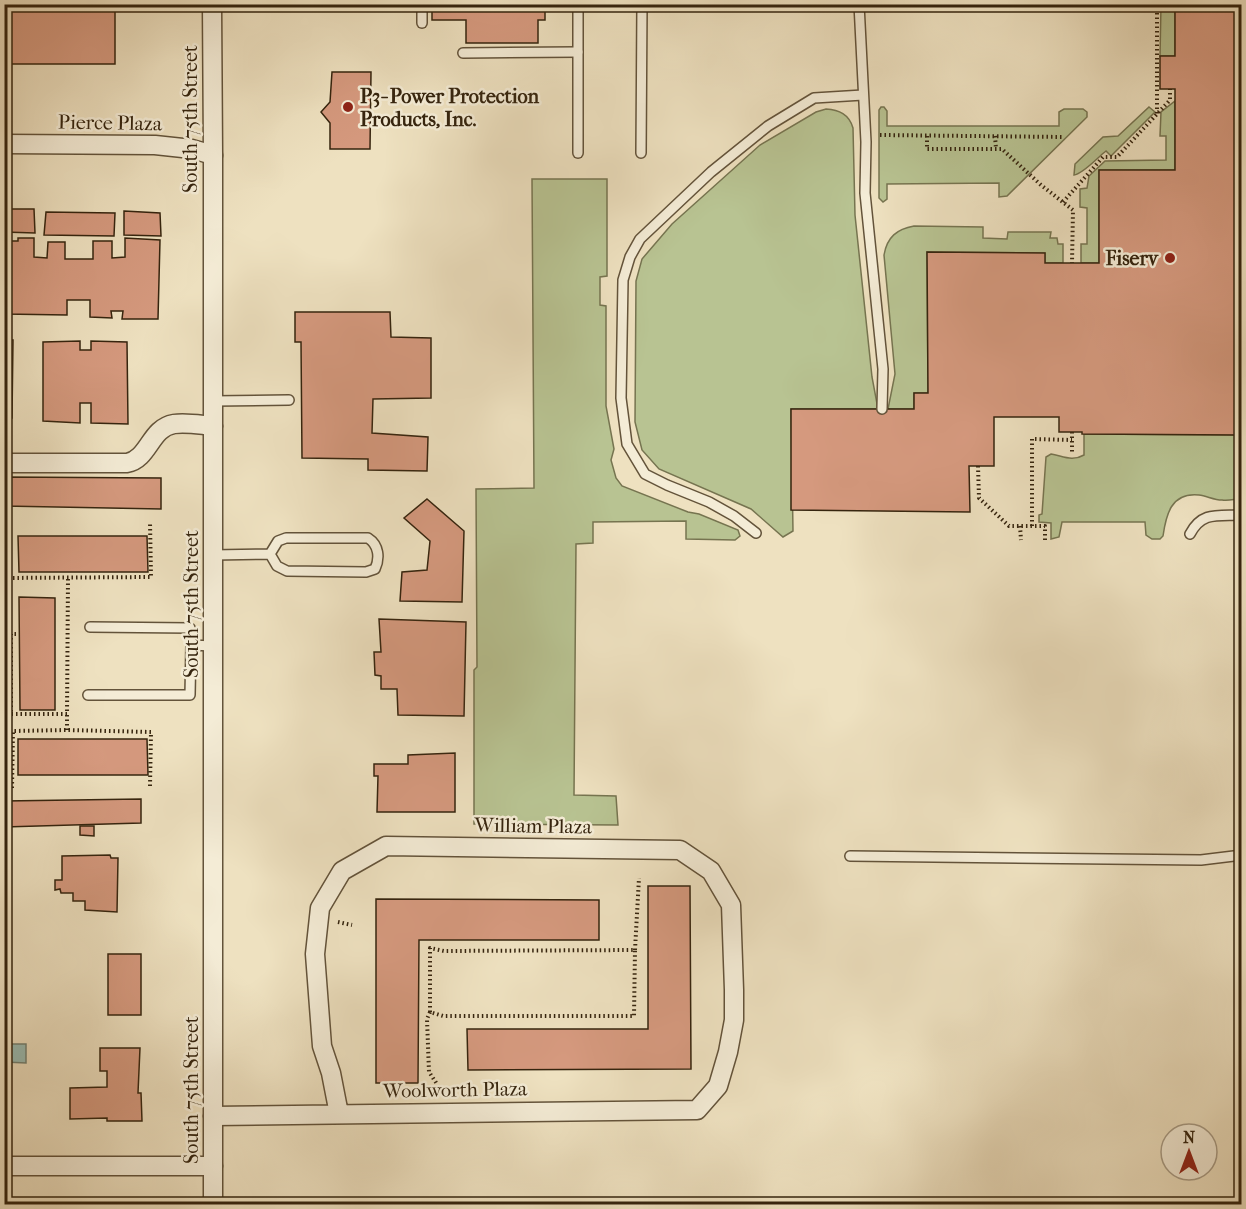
<svg xmlns="http://www.w3.org/2000/svg" width="1246" height="1209" viewBox="0 0 1246 1209" font-family="'IM FELL French Canon',serif">
<style>
.green{fill:#b8c392;stroke:#767450;stroke-width:1.5}
.water{fill:#99bdb4;stroke:#718072;stroke-width:1.5}
.building{fill:#d5997e;stroke:#35240e;stroke-width:1.5}
.lines{fill:none;stroke-linecap:round;stroke-linejoin:round}
.service-casing{stroke:#63533a;stroke-width:12}
.minor-casing{stroke:#63533a;stroke-width:21}
.path{stroke:#35240e;stroke-width:4;stroke-dasharray:1.5 3;stroke-linecap:butt}
.service{stroke:#f4ecd6;stroke-width:9}
.minor{stroke:#f4ecd6;stroke-width:18}
.poi-dot{fill:#8f2418;stroke:#f4ecd6;stroke-width:2}
.labels{text-anchor:middle;dominant-baseline:central;stroke-width:5;stroke-linejoin:round;paint-order:stroke}
.poi-label{font-size:20px;font-weight:bold;fill:#35240e;stroke:#f4ecd6;text-anchor:start}
.street-label{font-size:20px;fill:#35240e;stroke:#f4ecd6}
</style>
<rect width="100%" height="100%" fill="#eee1c0"/>
<filter id="stains"><feTurbulence type="fractalNoise" baseFrequency=".00333" numOctaves="4"/><feColorMatrix values="0 0 0 0 .2 0 0 0 0 .09 0 0 0 0 .02 0 0 0 .5 -.17"/></filter>
<radialGradient id="worn" r=".72"><stop offset=".6" stop-color="#630" stop-opacity="0"/><stop offset="1" stop-color="#630" stop-opacity=".3"/></radialGradient>
<g class="green">
<path d="M 1161,5 L 1175,5 L 1175,56 L 1160,56 Z"/>
<path d="M 1175,101 L 1175,170 L 1099,170 L 1099,263 L 1081,263 L 1081,244 L 1087,244 L 1087,208 L 1080,207 L 1080,189 L 1087,188 L 1089,176 L 1105,161 L 1166,160 L 1166,136 L 1160,136 L 1161,112 Z"/>
<path d="M 881,107 L 884,107 L 887,111 L 887,126 L 1059,126 L 1059,112 L 1064,109 L 1083,109 L 1087,112 L 1087,117 L 1007,196 L 999,197 L 999,183 L 887,184 L 887,199 L 883,202 L 879,198 L 879,110 Z"/>
<path d="M 1149,107 L 1155,112 L 1111,156 L 1106,151 C 1098,157 1083,174 1074,175 L 1075,164 L 1103,137 L 1118,136 Z"/>
<path d="M 826,109 C 839,110 849,114 853,128 L 855,215 L 872,377 L 878,409 L 791,409 L 793,531 L 783,537 L 751,509 L 659,469 L 642,450 L 635,422 L 636,281 L 642,259 L 672,224 L 760,145 L 816,112 Z"/>
<path d="M 532,179 L 607,179 L 607,276 L 600,277 L 600,305 L 606,306 L 606,406 L 614,449 L 611,460 L 616,478 L 622,486 L 688,512 L 699,514 L 738,530 L 740,536 L 735,540 L 686,539 L 686,521 L 593,522 L 593,543 L 576,544 L 574,795 L 616,796 L 618,825 L 474,824 L 474,670 L 477,667 L 476,489 L 534,488 Z"/>
<path d="M 914,226 L 983,227 L 983,238 L 1007,239 L 1008,232 L 1051,232 L 1050,238 L 1057,238 L 1058,244 L 1063,244 L 1063,263 L 1045,263 L 1045,253 L 927,252 L 928,393 L 914,393 L 914,409 L 888,409 L 895,374 L 884,255 C 887,237 897,229 914,226 Z"/>
<path d="M 1084,434 L 1241,435 L 1241,499 C 1235,499 1229,501 1222,500 C 1214,500 1207,496 1199,495 C 1171,492 1166,515 1163,536 L 1160,539 L 1152,539 L 1146,535 L 1145,522 L 1062,522 L 1059,537 L 1051,539 L 1051,523 L 1039,522 L 1039,515 L 1042,514 L 1046,457 L 1051,454 C 1063,456 1072,462 1084,455 Z"/>
</g>
<path class="water" d="M 5,1044 L 26,1044 L 26,1063 L 5,1062 Z"/>
<g class="building">
<rect x="4" y="4" width="111" height="60"/>
<path d="M 432,4 L 545,4 L 545,20 L 538,20 L 538,43 L 466,43 L 466,20 L 432,20 Z"/>
<path d="M 1175,4 L 1242,4 L 1242,312 L 1236,312 L 1236,320 L 1242,320 L 1242,360 L 1239,360 L 1240,435 L 1082,434 L 1082,432 L 1059,432 L 1059,417 L 994,417 L 994,466 L 969,466 L 970,512 L 791,510 L 791,409 L 914,409 L 914,393 L 928,393 L 927,252 L 1045,253 L 1045,263 L 1099,263 L 1099,170 L 1175,170 L 1175,89 L 1160,89 L 1160,56 L 1175,56 Z"/>
<path d="M 332,72 L 371,72 L 370,149 L 330,149 L 330,123 L 321,112 L 330,102 Z"/>
<path d="M 4,209 L 34,209 L 35,233 L 4,232 Z"/>
<path d="M 124,211 L 160,213 L 161,236 L 124,235 Z"/>
<path d="M 46,212 L 115,213 L 114,236 L 44,235 Z"/>
<path d="M 18,238 L 34,238 L 34,257 L 47,258 L 48,242 L 65,242 L 65,259 L 93,259 L 93,241 L 112,241 L 112,258 L 125,257 L 125,238 L 160,240 L 158,319 L 122,319 L 123,311 L 111,311 L 112,318 L 90,317 L 90,300 L 67,300 L 67,315 L 4,314 L 4,241 L 18,241 Z"/>
<path d="M 295,312 L 390,312 L 391,337 L 431,338 L 431,398 L 373,399 L 372,433 L 428,437 L 427,471 L 368,470 L 368,459 L 302,458 L 301,342 L 295,342 Z"/>
<path d="M 4,340 L 13,340 L 12,418 L 4,418 Z"/>
<path d="M 80,341 L 80,350 L 91,350 L 91,341 L 127,342 L 128,424 L 91,423 L 91,403 L 80,403 L 80,423 L 43,421 L 43,342 Z"/>
<path d="M 4,477 L 161,478 L 161,509 L 4,506 Z"/>
<path d="M 427,499 L 464,531 L 462,602 L 400,601 L 402,572 L 427,570 L 430,541 L 404,518 Z"/>
<path d="M 18,536 L 147,536 L 148,572 L 19,572 Z"/>
<path d="M 19,597 L 55,598 L 55,710 L 20,710 Z"/>
<path d="M 379,619 L 466,622 L 464,716 L 398,715 L 397,689 L 381,689 L 381,676 L 375,675 L 374,652 L 381,652 Z"/>
<path d="M 18,739 L 147,739 L 148,775 L 18,775 Z"/>
<path d="M 455,753 L 455,812 L 377,812 L 378,776 L 374,776 L 374,764 L 408,764 L 408,755 Z"/>
<path d="M 141,799 L 141,823 L 4,827 L 4,801 Z"/>
<path d="M 80,826 L 94,826 L 94,836 L 80,835 Z"/>
<path d="M 110,855 L 111,858 L 118,858 L 117,912 L 85,910 L 85,901 L 73,901 L 73,893 L 61,893 L 60,889 L 55,890 L 55,880 L 62,880 L 62,856 Z"/>
<path d="M 648,886 L 690,886 L 691,1069 L 468,1070 L 467,1029 L 648,1029 Z"/>
<path d="M 376,899 L 599,900 L 599,940 L 419,940 L 418,1083 L 376,1083 Z"/>
<rect x="108" y="954" width="33" height="61"/>
<path d="M 100,1048 L 140,1048 L 138,1093 L 141,1093 L 142,1121 L 107,1121 L 107,1118 L 70,1119 L 70,1088 L 107,1087 L 107,1071 L 100,1071 Z"/>
</g>
<g class="lines">
<defs>
<g id="service">
<path d="M 422,4 L 422,23"/>
<path d="M 578,4 L 578,153"/>
<path d="M 859,4 L 866,142 L 865,193 L 883,369 L 882,409"/>
<path d="M 463,53 L 578,52"/>
<path d="M 641,153 L 642,4"/>
<path d="M 213,401 L 289,400"/>
<path d="M 756,533 L 734,516 L 709,502 L 667,485 L 645,474 L 627,444 L 621,398 L 623,280 L 630,257 L 640,239 L 711,172 L 768,126 L 814,98 L 863,95"/>
<path d="M 1190,534 C 1202,511 1218,516 1242,515"/>
<path d="M 213,555 L 270,554 L 278,541 L 286,538 L 368,538 C 379,545 380,558 375,569 L 366,572 L 287,571 L 277,566 L 270,554"/>
<path d="M 90,627 L 190,628 L 191,645"/>
<path d="M 88,695 L 190,695 L 191,645 L 213,646"/>
<path d="M 850,856 L 1201,860 L 1242,855"/>
</g>
<g id="minor">
<path d="M 212,4 L 213,155 L 213,1204"/>
<path d="M 4,144 L 155,145 L 192,149 L 213,155"/>
<path d="M 4,463 L 127,463 C 149,459 150,428 174,424 C 186,422 201,425 213,426"/>
<path d="M 213,1116 L 697,1110 L 718,1086 L 728,1052 L 734,1020 L 734,990 L 731,905 L 711,871 L 680,850 L 386,846 L 342,871 L 320,908 L 315,954 L 322,1046 L 331,1073 L 339,1114"/>
<path d="M 4,1166 L 213,1166"/>
</g>
</defs>
<use href="#service" class="service-casing"/>
<use href="#minor" class="minor-casing"/>
<g class="path">
<path d="M 1157,4 L 1157,115"/>
<path d="M 880,135 L 1064,137"/>
<path d="M 927,136 L 927,149 L 1002,149 L 1041,185 L 1073,210 L 1072,263"/>
<path d="M 995,136 L 996,149"/>
<path d="M 1063,202 L 1103,157 L 1117,157 L 1170,100 L 1170,89"/>
<path d="M 1072,432 L 1072,452"/>
<path d="M 978,466 L 979,498 L 1009,526 L 1032,526"/>
<path d="M 1020,526 L 1021,540"/>
<path d="M 1045,540 L 1045,526 L 1032,526 L 1032,439 L 1072,440"/>
<path d="M 4,578 L 151,577 L 150,522"/>
<path d="M 16,634 L 11,634 L 11,714 L 67,714 L 68,578"/>
<path d="M 67,730 L 67,714"/>
<path d="M 12,788 L 13,731 L 67,730 L 151,732 L 150,786"/>
<path d="M 338,922 L 352,925"/>
<path d="M 635,950 L 639,878"/>
<path d="M 430,1012 L 430,948 L 444,951 L 635,950 L 634,1016 L 443,1016 L 430,1012 L 427,1019 L 429,1072 L 437,1084"/>
</g>
<use href="#service" class="service"/>
<use href="#minor" class="minor"/>
</g>
<g class="poi-dot">
<circle cx="348" cy="107" r="6"/>
<circle cx="1170" cy="258" r="6"/>
</g>
<g class="labels">
<g class="poi-label">
<text x="360" y="96">P3- Power Protection<tspan x="360" dy="23">Products, Inc.</tspan></text>
<text x="1158" y="258" text-anchor="end">Fiserv</text>
</g>
<g class="street-label">
<text transform="translate(190 119) rotate(-90)">South 75th Street</text>
<text transform="translate(110 123) rotate(1)">Pierce Plaza</text>
<text transform="translate(191 604) rotate(-90)">South 75th Street</text>
<text transform="translate(533 826) rotate(1)">William Plaza</text>
<text transform="translate(191 1090) rotate(-90)">South 75th Street</text>
<text transform="translate(455 1090) rotate(-1)">Woolworth Plaza</text>
</g>
</g>
<rect width="1246" height="1209" fill="none" stroke="#eee1c0" stroke-width="24"/>
<rect x="6" y="6" width="1234" height="1197" fill="none" stroke="#35240e" stroke-width="3"/>
<rect x="12" y="12" width="1222" height="1185" fill="none" stroke="#35240e" stroke-width="1.5"/>
<g transform="translate(1189 1152)"><circle r="28" fill="#f4ecd6" stroke="#a89c86" stroke-width="1.5"/>
<path d="M0-4.5L10 22L0 15L-10 22Z" fill="#8f2418"/>
<text y="-9" font-size="16" font-weight="bold" text-anchor="middle" fill="#35240e">N</text>
</g>
<rect width="100%" height="100%" filter="url(#stains)"/>
<rect width="100%" height="100%" fill="url(#worn)"/>
</svg>
